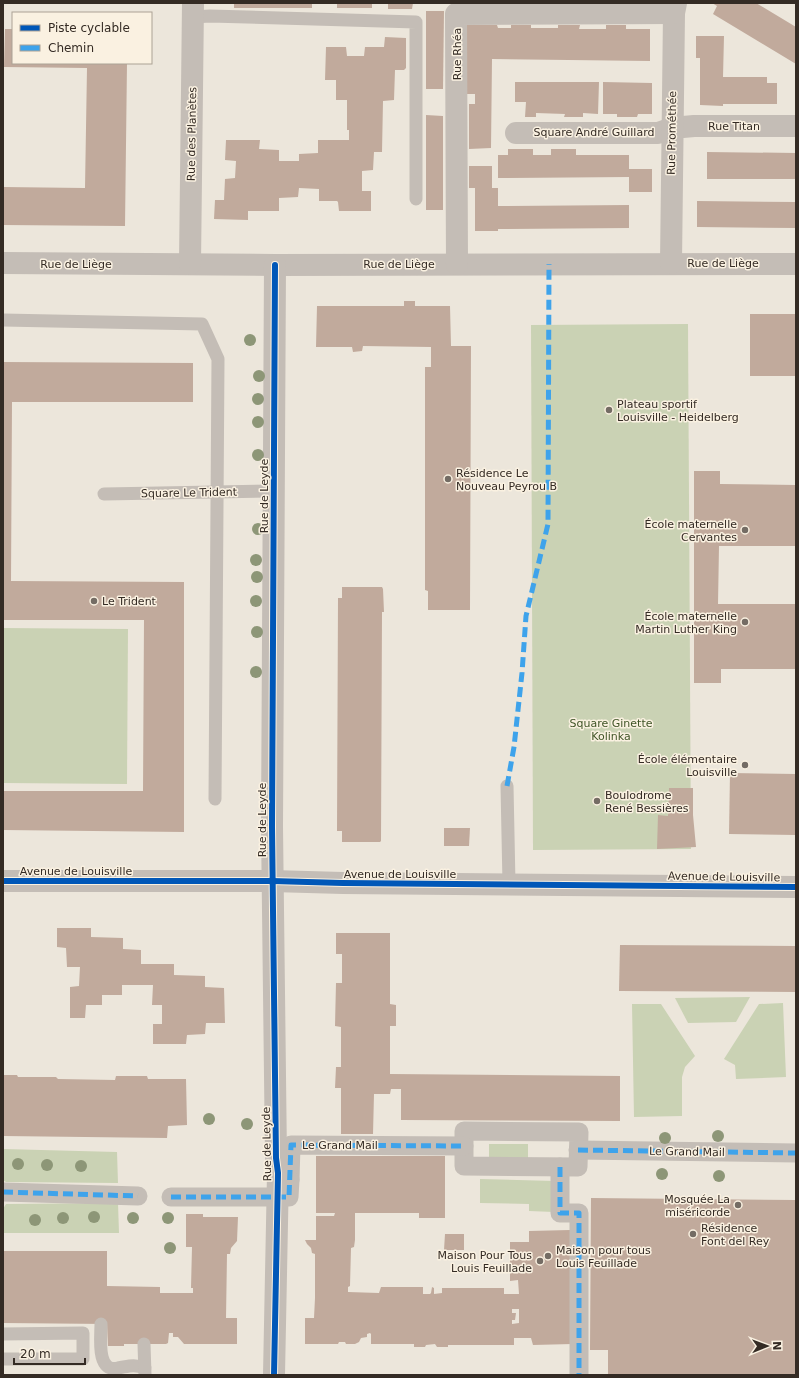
<svg xmlns="http://www.w3.org/2000/svg" width="799" height="1378" viewBox="0 0 799 1378" font-family="'DejaVu Sans',sans-serif">
<style>
.green{fill:#cad2b4}
.building{fill:#c1aa9c;fill-rule:evenodd}
.lines{fill:none;stroke-linecap:round;stroke-linejoin:round}
.service{stroke:#c4bdb6;stroke-width:13}
.pedestrian{stroke:#c4bdb6;stroke-width:19}
.minor{stroke:#c4bdb6;stroke-width:22}
.pedestrian-bridge{stroke:#c4bdb6;stroke-width:19}
.quiet{stroke:#3ea3eb;stroke-width:5;stroke-dasharray:10 5;stroke-linecap:butt}
.cycleway-casing{stroke:#faf1e1;stroke-width:8}
.cycleway{stroke:#0057b8;stroke-width:6}
.tree{fill:#8d9677}
.poi-dot{fill:#746c64;stroke:#faf1e1;stroke-width:1.5}
.labels{text-anchor:middle;dominant-baseline:central;stroke-width:3;stroke-linejoin:round;paint-order:stroke}
.street-label{font-size:11px;fill:#342b24;stroke:#faf1e1}
.poi-label{font-size:11px;fill:#342b24;stroke:#faf1e1;text-anchor:start}
.park-label{font-size:11px;fill:#3f5426;stroke:#faf1e1}
</style>
<rect width="100%" height="100%" fill="#ece6db"/>
<g class="green">
<path d="M 688,324 L 691,849 L 533,850 L 531,325 Z"/>
<path d="M 3,628 L 128,629 L 127,784 L 3,783 Z"/>
<path d="M 750,997 L 736,1022 L 688,1023 L 675,998 Z"/>
<path d="M 783,1003 L 786,1077 L 736,1079 L 735,1065 L 724,1059 L 759,1004 Z"/>
<path d="M 632,1004 L 661,1004 L 695,1056 L 685,1067 L 682,1077 L 682,1116 L 634,1117 Z"/>
<path d="M 489,1144 L 528,1144 L 528,1159 L 489,1160 Z"/>
<path d="M 3,1149 L 117,1152 L 118,1183 L 6,1182 L 3,1180 Z"/>
<path d="M 480,1179 L 555,1181 L 554,1212 L 529,1211 L 529,1204 L 480,1203 Z"/>
<path d="M 118,1203 L 119,1233 L 3,1233 L 3,1209 L 6,1204 Z"/>
</g>
<g class="building">
<rect x="234" y="3" width="78" height="5"/>
<rect x="337" y="3" width="35" height="5"/>
<path d="M 388,3 L 413,3 L 412,9 L 388,9 Z"/>
<path d="M 712,3 L 756,3 L 796,27 L 796,64 L 713,14 L 717,6 Z"/>
<path d="M 426,11 L 444,11 L 443,89 L 426,89 Z"/>
<path d="M 467,25 L 497,25 L 498,28 L 511,28 L 511,25 L 531,25 L 531,28 L 558,28 L 558,25 L 580,25 L 579,29 L 606,29 L 606,25 L 626,25 L 626,29 L 650,29 L 650,61 L 492,59 L 491,148 L 469,149 L 469,104 L 475,104 L 475,94 L 467,94 Z"/>
<path d="M 5,29 L 13,29 L 13,63 L 127,63 L 125,226 L 3,225 L 3,187 L 85,188 L 87,68 L 4,67 Z"/>
<path d="M 696,36 L 724,36 L 723,77 L 767,77 L 767,83 L 777,83 L 777,104 L 723,104 L 723,106 L 700,105 L 700,58 L 696,58 Z"/>
<path d="M 385,37 L 406,38 L 406,68 L 404,70 L 395,70 L 394,100 L 383,101 L 382,152 L 374,152 L 373,170 L 362,171 L 362,191 L 371,191 L 371,211 L 339,211 L 338,202 L 337,201 L 319,201 L 319,189 L 299,188 L 298,197 L 279,198 L 279,211 L 248,211 L 248,220 L 214,219 L 215,200 L 224,200 L 225,179 L 235,178 L 236,161 L 225,160 L 226,140 L 260,140 L 259,149 L 279,150 L 279,161 L 299,161 L 299,154 L 318,153 L 318,140 L 349,140 L 349,130 L 347,130 L 347,100 L 336,100 L 336,80 L 325,80 L 326,47 L 346,47 L 347,56 L 364,56 L 365,47 L 384,47 Z"/>
<path d="M 515,82 L 599,82 L 598,114 L 583,113 L 583,117 L 564,117 L 565,114 L 536,113 L 536,117 L 525,117 L 526,102 L 515,102 Z"/>
<path d="M 603,82 L 652,83 L 652,114 L 638,114 L 637,117 L 617,117 L 617,114 L 603,114 Z"/>
<path d="M 426,115 L 443,116 L 443,210 L 426,210 Z"/>
<path d="M 508,149 L 533,149 L 533,155 L 551,155 L 551,149 L 576,149 L 576,155 L 629,155 L 629,169 L 652,169 L 652,192 L 629,192 L 629,177 L 498,178 L 498,155 L 508,155 Z"/>
<path d="M 707,152 L 796,153 L 796,179 L 707,179 Z"/>
<path d="M 469,166 L 492,166 L 492,188 L 498,188 L 498,206 L 629,205 L 629,228 L 498,229 L 498,231 L 475,231 L 475,188 L 469,188 Z"/>
<path d="M 697,201 L 796,202 L 796,228 L 697,227 Z"/>
<path d="M 404,301 L 415,301 L 415,306 L 450,306 L 451,346 L 471,346 L 470,610 L 428,610 L 428,591 L 425,590 L 425,367 L 431,367 L 431,347 L 363,346 L 362,351 L 353,352 L 352,347 L 316,347 L 317,306 L 404,306 Z"/>
<rect x="750" y="314" width="46" height="62"/>
<path d="M 3,362 L 193,363 L 193,402 L 12,402 L 11,581 L 184,582 L 184,832 L 3,830 L 3,791 L 143,791 L 144,620 L 3,620 Z"/>
<path d="M 694,471 L 720,471 L 720,484 L 796,485 L 796,546 L 719,546 L 718,604 L 796,604 L 796,669 L 721,669 L 721,683 L 694,683 Z"/>
<path d="M 342,587 L 382,587 L 383,589 L 384,612 L 382,612 L 381,841 L 380,842 L 342,842 L 342,831 L 337,831 L 338,598 L 342,598 Z"/>
<path d="M 730,773 L 796,774 L 796,835 L 729,834 Z"/>
<path d="M 669,788 L 693,788 L 693,815 L 696,847 L 657,849 L 658,815 L 668,816 Z"/>
<path d="M 444,828 L 470,828 L 469,846 L 444,846 Z"/>
<path d="M 57,928 L 91,928 L 91,937 L 123,938 L 123,949 L 141,950 L 141,964 L 174,964 L 174,975 L 205,976 L 205,987 L 224,988 L 225,1023 L 206,1023 L 205,1034 L 187,1035 L 186,1044 L 153,1044 L 153,1024 L 162,1024 L 162,1005 L 152,1005 L 153,985 L 122,985 L 122,995 L 102,995 L 102,1005 L 86,1005 L 85,1018 L 70,1018 L 70,987 L 79,986 L 80,967 L 67,967 L 66,948 L 57,947 Z"/>
<path d="M 336,933 L 390,933 L 390,1004 L 396,1005 L 396,1026 L 390,1026 L 390,1074 L 620,1076 L 620,1121 L 401,1120 L 401,1089 L 391,1089 L 390,1094 L 374,1094 L 373,1134 L 341,1134 L 341,1088 L 335,1088 L 336,1067 L 341,1067 L 341,1027 L 335,1026 L 336,983 L 342,983 L 342,954 L 336,954 Z"/>
<path d="M 620,945 L 796,946 L 796,992 L 619,991 Z"/>
<path d="M 3,1075 L 17,1075 L 18,1077 L 56,1077 L 58,1079 L 115,1080 L 116,1076 L 147,1076 L 148,1079 L 186,1079 L 187,1125 L 168,1126 L 167,1138 L 3,1136 Z"/>
<path d="M 316,1156 L 445,1156 L 445,1218 L 419,1218 L 419,1213 L 355,1213 L 355,1240 L 354,1247 L 351,1248 L 350,1286 L 348,1287 L 348,1292 L 379,1293 L 381,1287 L 423,1287 L 423,1294 L 430,1294 L 431,1293 L 432,1287 L 434,1288 L 434,1294 L 442,1293 L 442,1288 L 504,1288 L 504,1294 L 519,1294 L 518,1280 L 510,1281 L 510,1242 L 529,1242 L 529,1231 L 570,1230 L 572,1344 L 533,1345 L 531,1338 L 514,1338 L 514,1345 L 448,1345 L 448,1347 L 437,1347 L 435,1344 L 426,1345 L 425,1347 L 414,1347 L 414,1344 L 371,1344 L 371,1334 L 370,1333 L 367,1334 L 367,1337 L 361,1338 L 359,1342 L 355,1344 L 346,1344 L 345,1342 L 339,1342 L 338,1344 L 305,1344 L 305,1318 L 314,1318 L 315,1298 L 315,1254 L 312,1253 L 311,1248 L 307,1244 L 305,1240 L 316,1240 L 316,1216 L 334,1216 L 335,1213 L 316,1213 ZM 512,1309 L 519,1309 L 519,1323 L 512,1324 L 512,1320 L 515,1320 L 516,1313 L 512,1313 Z"/>
<path d="M 591,1198 L 796,1200 L 796,1375 L 608,1375 L 608,1350 L 590,1350 Z"/>
<path d="M 186,1214 L 203,1214 L 203,1217 L 238,1217 L 237,1241 L 231,1248 L 230,1254 L 227,1254 L 226,1318 L 237,1318 L 237,1344 L 184,1344 L 178,1337 L 173,1337 L 173,1333 L 169,1333 L 168,1343 L 166,1344 L 124,1344 L 124,1346 L 108,1346 L 107,1324 L 3,1323 L 3,1251 L 107,1251 L 107,1286 L 160,1287 L 160,1293 L 193,1293 L 193,1288 L 191,1288 L 192,1247 L 186,1247 Z"/>
<path d="M 445,1234 L 464,1234 L 464,1250 L 444,1250 Z"/>
</g>
<g class="lines">
<g class="service">
<path d="M 193,17 L 210,16 L 416,22 L 416,199"/>
<path d="M 3,320 L 202,324 L 218,359 L 215,799"/>
<path d="M 104,494 L 274,491"/>
<path d="M 507,786 L 509,884"/>
<path d="M 101,1324 C 101,1337 96,1373 118,1368 C 130,1366 133,1364 145,1368"/>
<path d="M 3,1334 L 83,1333 L 83,1359 L 3,1359"/>
<path d="M 144,1344 L 145,1375"/>
</g>
<g class="pedestrian">
<path d="M 464,1131 L 579,1132 L 578,1167 L 464,1166 Z"/>
<path d="M 578,1150 L 796,1153"/>
<path d="M 560,1167 L 560,1213 L 579,1213 L 579,1375"/>
<path d="M 290,1180 L 291,1145 L 464,1146"/>
<path d="M 3,1192 L 138,1196"/>
</g>
<g class="minor">
<path d="M 516,133 L 658,133 L 672,128 L 694,126 L 796,126"/>
<path d="M 3,263 L 275,265 L 796,264"/>
<path d="M 671,263 L 674,13 L 676,3"/>
<path d="M 190,264 L 193,3"/>
<path d="M 457,264 L 456,14 L 674,13"/>
<path d="M 3,881 L 272,881 L 343,883 L 796,887"/>
<path d="M 274,1375 L 278,1173 L 276,1158 L 272,827 L 275,265"/>
</g>
<path class="pedestrian-bridge" d="M 171,1197 L 289,1197 L 290,1180"/>
<g class="quiet">
<path d="M 507,786 L 514,747 L 522,673 L 526,616 L 548,524 L 549,264"/>
<path d="M 578,1150 L 796,1153"/>
<path d="M 560,1167 L 560,1213 L 579,1213 L 579,1375"/>
<path d="M 3,1192 L 138,1196"/>
<path d="M 171,1197 L 289,1197 L 291,1145 L 464,1146"/>
</g>
<defs>
<g id="cycleway">
<path d="M 3,881 L 272,881 L 343,883 L 796,887"/>
<path d="M 274,1375 L 278,1173 L 276,1158 L 272,827 L 275,265"/>
</g>
</defs>
<use href="#cycleway" class="cycleway-casing"/>
<use href="#cycleway" class="cycleway"/>
</g>
<g class="tree">
<circle cx="250" cy="340" r="6"/>
<circle cx="259" cy="376" r="6"/>
<circle cx="258" cy="399" r="6"/>
<circle cx="258" cy="422" r="6"/>
<circle cx="258" cy="455" r="6"/>
<circle cx="258" cy="529" r="6"/>
<circle cx="256" cy="560" r="6"/>
<circle cx="257" cy="577" r="6"/>
<circle cx="256" cy="601" r="6"/>
<circle cx="257" cy="632" r="6"/>
<circle cx="256" cy="672" r="6"/>
<circle cx="209" cy="1119" r="6"/>
<circle cx="247" cy="1124" r="6"/>
<circle cx="718" cy="1136" r="6"/>
<circle cx="665" cy="1138" r="6"/>
<circle cx="18" cy="1164" r="6"/>
<circle cx="47" cy="1165" r="6"/>
<circle cx="81" cy="1166" r="6"/>
<circle cx="662" cy="1174" r="6"/>
<circle cx="719" cy="1176" r="6"/>
<circle cx="94" cy="1217" r="6"/>
<circle cx="63" cy="1218" r="6"/>
<circle cx="133" cy="1218" r="6"/>
<circle cx="168" cy="1218" r="6"/>
<circle cx="35" cy="1220" r="6"/>
<circle cx="170" cy="1248" r="6"/>
</g>
<g class="poi-dot">
<circle cx="609" cy="410" r="4"/>
<circle cx="448" cy="479" r="4"/>
<circle cx="745" cy="530" r="4"/>
<circle cx="94" cy="601" r="4"/>
<circle cx="745" cy="622" r="4"/>
<circle cx="745" cy="765" r="4"/>
<circle cx="597" cy="801" r="4"/>
<circle cx="738" cy="1205" r="4"/>
<circle cx="693" cy="1234" r="4"/>
<circle cx="548" cy="1256" r="4"/>
<circle cx="540" cy="1261" r="4"/>
</g>
<g class="labels">
<g class="street-label">
<text transform="translate(457 54) rotate(-90)">Rue Rhéa</text>
<text x="734" y="126">Rue Titan</text>
<text x="594" y="132">Square André Guillard</text>
<text transform="translate(672 133) rotate(-89)">Rue Prométhée</text>
<text transform="translate(192 134) rotate(-89)">Rue des Planètes</text>
<text x="723" y="263">Rue de Liège</text>
<text x="76" y="264">Rue de Liège</text>
<text x="399" y="264">Rue de Liège</text>
<text transform="translate(189 493) rotate(-1)">Square Le Trident</text>
<text transform="translate(264 496) rotate(-90)">Rue de Leyde</text>
<text transform="translate(262 820) rotate(-90)">Rue de Leyde</text>
<text x="76" y="871">Avenue de Louisville</text>
<text x="400" y="874">Avenue de Louisville</text>
<text transform="translate(724 877) rotate(1)">Avenue de Louisville</text>
<text transform="translate(267 1144) rotate(-91)">Rue de Leyde</text>
<text x="340" y="1145">Le Grand Mail</text>
<text transform="translate(687 1152) rotate(1)">Le Grand Mail</text>
</g>
<g class="poi-label">
<text x="617" y="404">Plateau sportif<tspan x="617" dy="13">Louisville - Heidelberg</tspan></text>
<text x="456" y="473">Résidence Le<tspan x="456" dy="13">Nouveau Peyrou B</tspan></text>
<text x="737" y="524" text-anchor="end">École maternelle<tspan x="737" dy="13">Cervantes</tspan></text>
<text x="102" y="601">Le Trident</text>
<text x="737" y="616" text-anchor="end">École maternelle<tspan x="737" dy="13">Martin Luther King</tspan></text>
<text x="737" y="759" text-anchor="end">École élémentaire<tspan x="737" dy="13">Louisville</tspan></text>
<text x="605" y="795">Boulodrome<tspan x="605" dy="13">René Bessières</tspan></text>
<text x="730" y="1199" text-anchor="end">Mosquée La<tspan x="730" dy="13">miséricorde</tspan></text>
<text x="701" y="1228">Résidence<tspan x="701" dy="13">Font del Rey</tspan></text>
<text x="556" y="1250">Maison pour tous<tspan x="556" dy="13">Louis Feuillade</tspan></text>
<text x="532" y="1255" text-anchor="end">Maison Pour Tous<tspan x="532" dy="13">Louis Feuillade</tspan></text>
</g>
<g class="park-label">
<text x="611" y="723">Square Ginette<tspan x="611" dy="13">Kolinka</tspan></text>
</g>
</g>
<rect width="799" height="1378" fill="none" stroke="#342b24" stroke-width="8"/>
<rect x="12" y="12" width="140" height="52" fill="#faf1e1" stroke="#aba295"/>
<rect x="20" y="25" width="20" height="6" fill="#0057b8" stroke="#aba295"/>
<text x="48" y="32" font-size="12" fill="#342b24">Piste cyclable</text>
<rect x="20" y="45" width="20" height="6" fill="#3ea3eb" stroke="#aba295"/>
<text x="48" y="52" font-size="12" fill="#342b24">Chemin</text>
<g transform="translate(767 1346) rotate(89)" stroke="#faf1e1" stroke-width="3" paint-order="stroke">
<path d="M0-3L7 15L0 10L-7 15Z" fill="#342b24"/>
<text y="-6" font-size="11" font-weight="bold" text-anchor="middle" fill="#342b24">N</text>
</g>
<path d="M14 1358v6h71v-6" fill="none" stroke="#342b24" stroke-width="2"/>
<text x="20" y="1358" font-size="12" fill="#342b24" stroke="#faf1e1" stroke-width="3" paint-order="stroke">20 m</text>
</svg>
